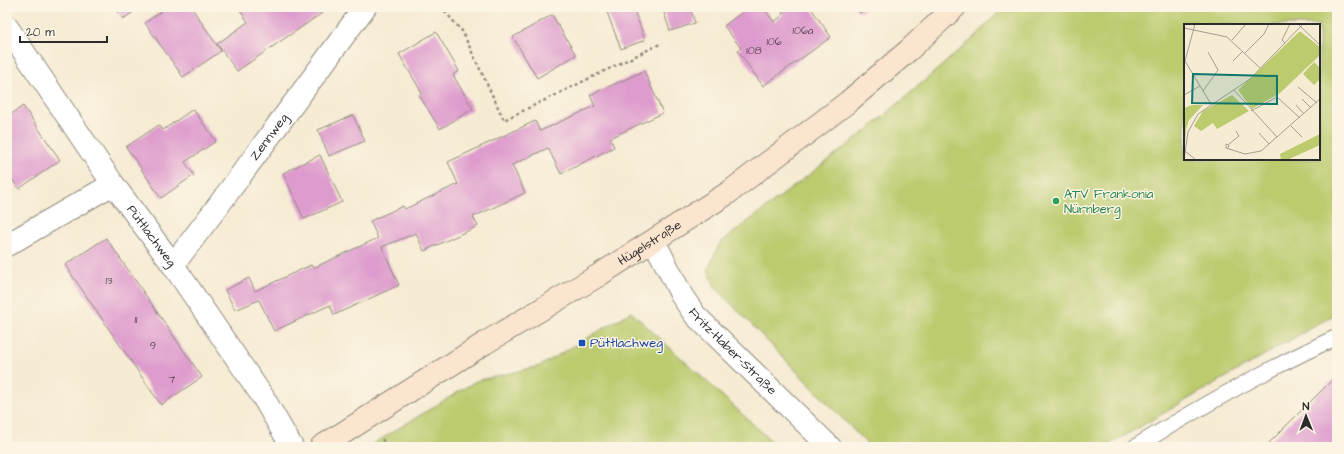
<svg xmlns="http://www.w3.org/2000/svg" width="1344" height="454" viewBox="0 0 1344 454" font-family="'Architects Daughter',sans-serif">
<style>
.green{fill:#bbcb6e;stroke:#737b4c;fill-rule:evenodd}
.building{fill:#de9bcd}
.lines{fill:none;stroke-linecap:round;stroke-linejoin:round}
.lane-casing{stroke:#908b7f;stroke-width:17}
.street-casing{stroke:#908b7f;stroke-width:24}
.secondary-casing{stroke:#908b7f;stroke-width:24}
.path{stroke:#908b7f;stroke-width:2.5;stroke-dasharray:3 3;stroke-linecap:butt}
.lane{stroke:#fff;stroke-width:15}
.street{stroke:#fff;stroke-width:22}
.secondary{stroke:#fce5cf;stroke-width:22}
.leisure-dot{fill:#2e9e5b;stroke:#fcf5e5;stroke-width:1.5}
.transit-dot{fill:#1a4fb4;stroke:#fcf5e5;stroke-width:1.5}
.labels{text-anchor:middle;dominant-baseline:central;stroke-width:3;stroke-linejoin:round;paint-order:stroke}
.number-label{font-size:11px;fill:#584754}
.street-label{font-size:13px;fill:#2b2b2b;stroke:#fcf5e5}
.leisure-label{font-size:13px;fill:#27864d;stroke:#fcf5e5;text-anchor:start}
.transit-label{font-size:13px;fill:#164399;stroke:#fcf5e5;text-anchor:start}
.inset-road{fill:none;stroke:#a59e90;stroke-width:1}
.view{fill:#0f766e;fill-opacity:0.15;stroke:#0f766e;stroke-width:2}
.inset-edge{fill:none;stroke:#2b2b2b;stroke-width:2}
</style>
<rect width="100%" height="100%" fill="#fcf5e5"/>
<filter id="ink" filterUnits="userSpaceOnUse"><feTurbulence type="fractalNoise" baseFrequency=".025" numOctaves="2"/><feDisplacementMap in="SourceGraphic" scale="8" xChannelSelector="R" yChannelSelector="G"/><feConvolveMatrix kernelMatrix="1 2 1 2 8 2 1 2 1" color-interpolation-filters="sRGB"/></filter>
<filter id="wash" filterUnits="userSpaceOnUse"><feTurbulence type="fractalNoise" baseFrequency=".012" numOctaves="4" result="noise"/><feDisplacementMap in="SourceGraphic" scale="16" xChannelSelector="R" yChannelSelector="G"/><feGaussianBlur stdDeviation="0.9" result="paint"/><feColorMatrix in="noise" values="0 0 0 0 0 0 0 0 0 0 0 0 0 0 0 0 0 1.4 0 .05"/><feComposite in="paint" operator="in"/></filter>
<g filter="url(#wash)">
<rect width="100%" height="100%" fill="#f6ebd3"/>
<g class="green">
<path d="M 1003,7 L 1337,7 L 1337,313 L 1105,447 L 870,447 L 715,287 L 708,269 L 720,243 L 870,128 L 977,35 ZM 1185,25 L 1319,25 L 1319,159 L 1185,159 Z"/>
<path d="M 631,312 L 778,447 L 368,447 L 476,381 L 540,366 Z"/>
</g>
<g id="blocks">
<g class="building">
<path d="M 115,7 L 141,7 L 123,19 Z"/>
<path d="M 167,7 L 191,7 L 221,51 L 183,77 L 145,23 Z"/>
<path d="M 238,7 L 317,7 L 322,13 L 237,71 L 217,44 L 248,22 Z"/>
<path d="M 605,7 L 633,7 L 645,40 L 621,49 Z"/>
<path d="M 662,7 L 690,7 L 695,23 L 670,31 Z"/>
<path d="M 749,7 L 763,7 L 774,22 L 783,15 L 782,13 L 791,7 L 799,7 L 801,9 L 804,7 L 810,7 L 831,37 L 763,86 L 738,51 L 741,48 L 724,26 Z"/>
<path d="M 854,7 L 866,7 L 860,13 Z"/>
<path d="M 552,15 L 576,55 L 537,78 L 513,37 Z"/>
<path d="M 436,32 L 459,71 L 453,75 L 473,109 L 440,129 L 419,95 L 422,93 L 399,54 Z"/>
<path d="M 644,71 L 663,113 L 610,138 L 614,147 L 561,174 L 548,148 L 512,165 L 525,193 L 473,217 L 478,226 L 424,251 L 416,233 L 382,247 L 399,285 L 334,315 L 330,305 L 274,331 L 259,300 L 235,310 L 225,290 L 249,278 L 255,291 L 311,265 L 313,268 L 378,238 L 370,221 L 403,206 L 405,209 L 458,184 L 448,162 L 535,121 L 540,131 L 595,106 L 590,95 Z"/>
<path d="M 23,106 L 60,160 L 19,189 L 7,172 L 7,117 Z"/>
<path d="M 193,109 L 216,141 L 185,162 L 194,175 L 161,198 L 126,147 L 159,125 L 163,130 Z"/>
<path d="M 353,115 L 365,141 L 329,156 L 318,130 Z"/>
<path d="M 320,155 L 342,202 L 304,219 L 283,173 Z"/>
<path d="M 106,238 L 202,377 L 161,405 L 65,265 Z"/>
<path d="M 1337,375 L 1337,447 L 1265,447 Z"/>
</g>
</g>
</g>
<g filter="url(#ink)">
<use href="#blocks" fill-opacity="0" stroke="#908b7f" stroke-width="1"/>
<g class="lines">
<defs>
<path id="lane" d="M 1135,447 C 1200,407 1267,369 1337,337"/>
<g id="street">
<path id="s1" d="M 7,27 L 113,184 L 173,265 L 263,397 L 292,447"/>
<path id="s2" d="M 654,241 L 682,296 L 695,315 L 830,447"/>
<path d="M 7,245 L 113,184"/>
<path id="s3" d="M 173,265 L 218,206 L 365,7"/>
</g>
<g id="secondary">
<path id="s4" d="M 321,447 L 485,343 L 599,275 L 728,193 L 848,102 L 909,50 L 955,7"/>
</g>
</defs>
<use href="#lane" class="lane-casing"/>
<use href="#street" class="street-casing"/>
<use href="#secondary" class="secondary-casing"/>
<g class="path">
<path d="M 441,7 L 462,31 L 504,120 L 662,43"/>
<path d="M 382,439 L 387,447"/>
</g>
<use href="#lane" class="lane"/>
<use href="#street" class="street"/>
<use href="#secondary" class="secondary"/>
</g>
</g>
<circle class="leisure-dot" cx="1056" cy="201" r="4"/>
<rect class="transit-dot" x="578" y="339" width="8" height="8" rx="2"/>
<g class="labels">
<g class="number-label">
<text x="803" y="30">106a</text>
<text x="774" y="41">106</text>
<text x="754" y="50">108</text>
<text x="109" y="280">13</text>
<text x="136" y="319">11</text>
<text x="153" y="345">9</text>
<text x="172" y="379">7</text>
</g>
<g class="street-label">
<text stroke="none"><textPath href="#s3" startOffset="160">Zennweg</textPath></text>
<text stroke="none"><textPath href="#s1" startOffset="254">Püttlachweg</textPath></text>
<text stroke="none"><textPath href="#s4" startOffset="387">Hügelstraße</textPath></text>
<text stroke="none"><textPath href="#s2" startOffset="137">Fritz-Haber-Straße</textPath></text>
</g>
<g class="leisure-label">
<text x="1064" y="194">ATV Frankonia<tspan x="1064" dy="15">Nürnberg</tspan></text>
</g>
<g class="transit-label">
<text x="590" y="343">Püttlachweg</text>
</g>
</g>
<g transform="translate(1184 24)">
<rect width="136" height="136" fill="#f6ebd3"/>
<path d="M 115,8 L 117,8 L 136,23 L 136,31 L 96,69 L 68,85 L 54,66 ZM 130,38 L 136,44 L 136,55 L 130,61 L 119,50 ZM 48,71 L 65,87 L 33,105 L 29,99 L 17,107 L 10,102 L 19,87 ZM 8,81 L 19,81 L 5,96 L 2,105 L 0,128 L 0,84 ZM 136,110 L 136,121 L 103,136 L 97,136 L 96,130 Z" fill="#bbcb6e"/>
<path class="inset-road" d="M 11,0 L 1,37 L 27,80M 114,0 L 136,21M 0,4 L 43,13 L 76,44M 48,16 L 62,0M 101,19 L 98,16 L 106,0M 61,29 L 80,10 L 85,0M 49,37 L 59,27M 114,63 L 133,79M 50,66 L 93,113M 19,67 L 34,46 L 24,28M 0,71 L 16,62M 118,75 L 127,84M 112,81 L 120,90M 67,87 L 93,73 L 116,94M 107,102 L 118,113M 75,109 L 85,120M 45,120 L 55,112 L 52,107M 44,124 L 45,121 L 42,120 L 42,124 L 61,130 L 77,127 L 136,75M 1,127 L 12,136M 0,136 L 4,108 L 14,90 L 66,55 L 119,0"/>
<path class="view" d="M 9,50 L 93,52 L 93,80 L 8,79 Z"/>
<rect width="136" height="136" class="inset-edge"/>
</g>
<rect width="1344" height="454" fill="none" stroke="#fcf5e5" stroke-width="24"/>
<g transform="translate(1306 416) rotate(359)" stroke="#fcf5e5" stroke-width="3" paint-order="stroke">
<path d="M0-3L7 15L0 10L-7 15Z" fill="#2b2b2b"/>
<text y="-6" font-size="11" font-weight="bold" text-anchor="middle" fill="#2b2b2b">N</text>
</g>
<path d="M20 36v6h87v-6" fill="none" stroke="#2b2b2b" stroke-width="2"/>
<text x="26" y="36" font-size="12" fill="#2b2b2b" stroke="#fcf5e5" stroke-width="3" paint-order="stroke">20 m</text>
</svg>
